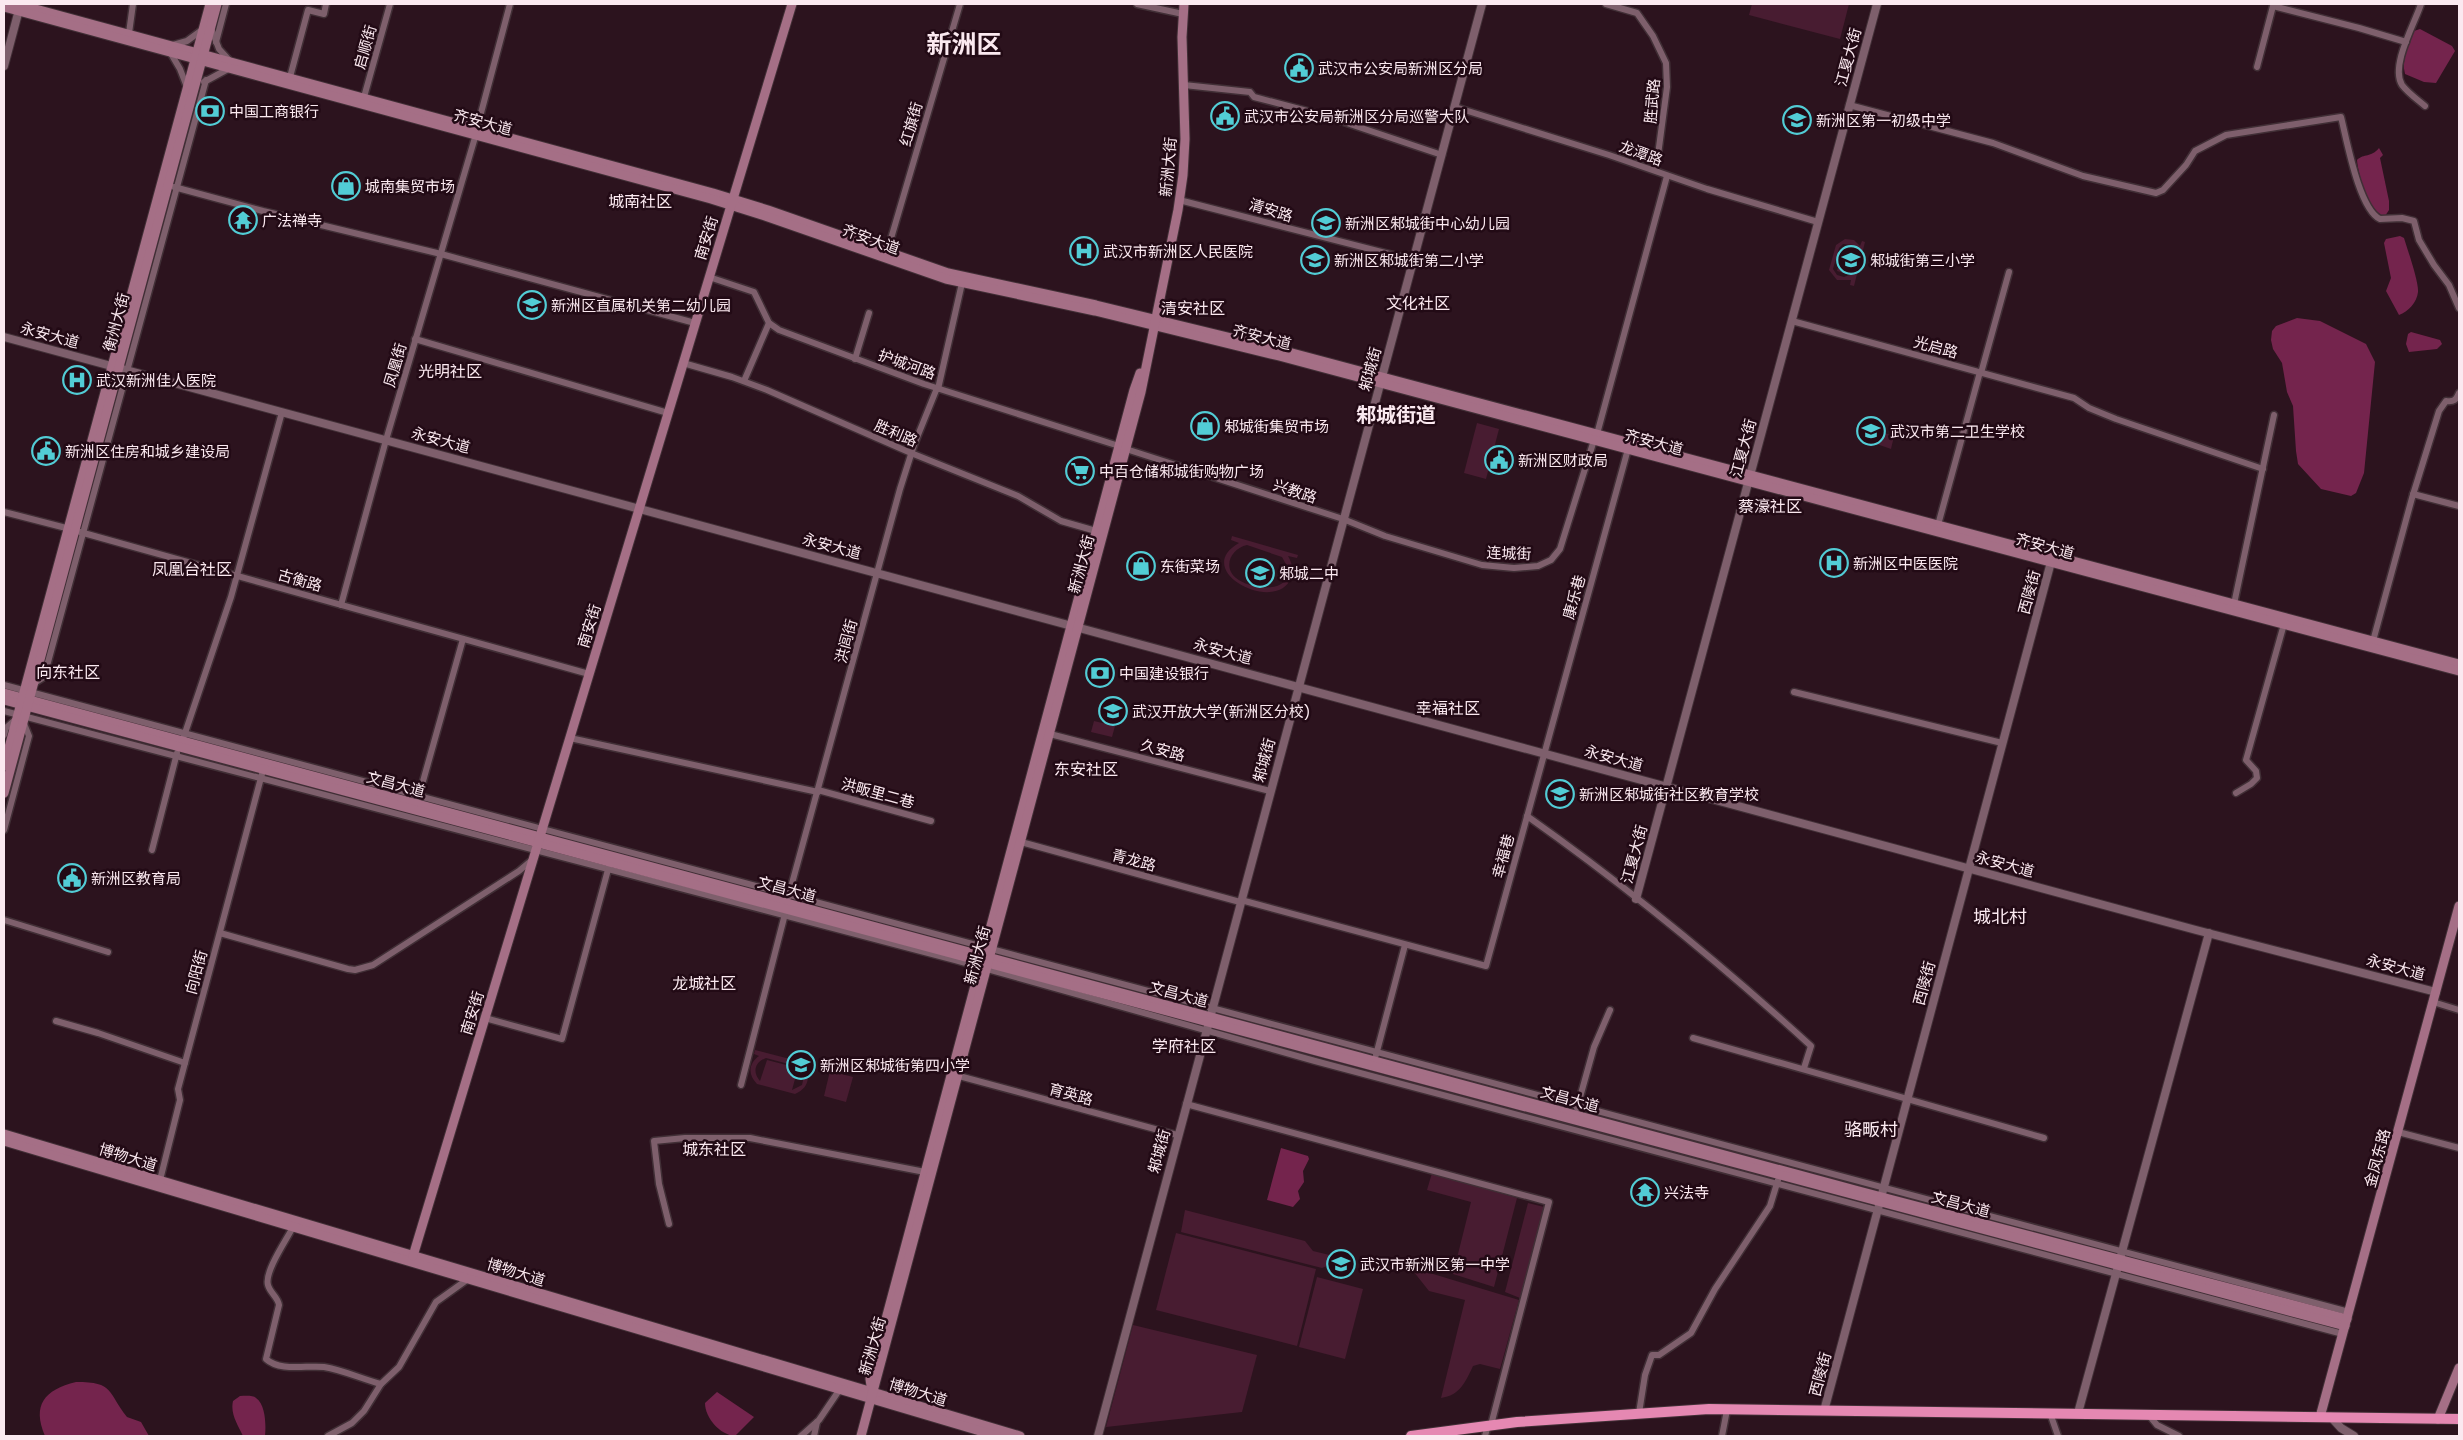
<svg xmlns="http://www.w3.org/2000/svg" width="2463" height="1440" viewBox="0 0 2463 1440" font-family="Poppins,'Noto Sans SC',sans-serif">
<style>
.green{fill:#481c31;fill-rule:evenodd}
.water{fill:#74244d}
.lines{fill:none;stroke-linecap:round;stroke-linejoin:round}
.minor-casing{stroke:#412f36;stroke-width:9}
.tertiary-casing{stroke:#412f36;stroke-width:10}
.secondary-casing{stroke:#412f36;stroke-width:11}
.trunk-casing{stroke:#412f36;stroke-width:12}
.minor{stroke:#7e5f6c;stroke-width:6}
.tertiary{stroke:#7e5f6c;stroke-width:8}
.secondary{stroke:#a56f86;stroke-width:9}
.trunk{stroke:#e588b2;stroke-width:10}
.labels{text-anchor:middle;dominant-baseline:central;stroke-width:5;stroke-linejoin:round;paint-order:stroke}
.street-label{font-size:15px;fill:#fbe9f0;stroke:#220a15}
.poi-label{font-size:15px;fill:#fbe9f0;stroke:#220a15;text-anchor:start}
.neighbourhood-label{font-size:16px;fill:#fbe9f0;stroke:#220a15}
.quarter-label{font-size:18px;fill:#fbe9f0;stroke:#220a15}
.district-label{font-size:20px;font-weight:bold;fill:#fbe9f0;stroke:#220a15}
.town-label{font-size:25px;font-weight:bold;fill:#fbe9f0;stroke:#220a15}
</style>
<rect width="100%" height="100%" fill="#2c131e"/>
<g class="green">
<path d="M 1752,4 L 1849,4 L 1840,39 L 1749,15 Z"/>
<path d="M 1845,239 L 1854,240 L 1860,246 L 1862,241 L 1865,242 L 1854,286 L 1850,285 L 1851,280 L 1837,280 L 1829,270 L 1836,245 ZM 1843,244 L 1853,245 L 1858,253 L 1852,274 L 1844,277 L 1837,275 L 1833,269 L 1839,248 Z"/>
<path d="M 1843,250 L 1854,253 L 1848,274 L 1837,271 Z"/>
<path d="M 1477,423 L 1499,429 L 1486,479 L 1464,473 Z"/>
<path d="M 1872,429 L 1894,436 L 1891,449 L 1868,441 Z"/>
<path d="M 1232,536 L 1298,555 L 1297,558 L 1288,556 C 1292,563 1294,570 1291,578 C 1276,615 1190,571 1239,543 L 1231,540 ZM 1247,545 L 1282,557 L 1288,568 L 1284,582 C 1273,592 1247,587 1236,578 C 1222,566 1232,548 1247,545 Z"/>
<path d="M 1094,721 L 1115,726 L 1112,737 L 1091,732 Z"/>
<path d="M 755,1050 L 813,1065 L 812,1069 L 805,1068 C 811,1079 807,1089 795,1094 L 757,1084 C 748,1075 748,1064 759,1056 L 754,1054 ZM 766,1058 L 800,1067 L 804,1076 L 802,1085 L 792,1090 L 798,1068 L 767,1060 L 760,1081 C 752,1072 755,1062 766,1058 Z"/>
<path d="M 830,1071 L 853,1077 L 846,1102 L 824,1096 Z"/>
<path d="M 1432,1173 L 1517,1198 L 1494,1287 L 1453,1274 L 1471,1202 L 1427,1190 Z"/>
<path d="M 1528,1203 L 1544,1207 L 1520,1298 L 1505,1292 Z"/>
<path d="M 1185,1210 L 1305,1241 L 1313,1251 L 1346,1259 L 1322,1268 L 1181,1232 Z"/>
<path d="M 1176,1233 L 1316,1269 L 1297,1346 L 1156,1310 Z"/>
<path d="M 1410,1267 L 1519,1300 L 1500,1369 L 1480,1364 L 1473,1366 C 1465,1383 1460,1395 1441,1398 L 1465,1300 L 1429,1291 Z"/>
<path d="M 1317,1277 L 1363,1289 L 1345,1359 L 1299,1347 Z"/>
<path d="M 1133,1325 L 1257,1355 L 1242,1412 L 1106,1427 Z"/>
</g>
<g class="water">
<path d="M 2420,29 L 2452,46 L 2455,51 L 2436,83 L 2424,82 L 2405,74 C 2401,59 2409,45 2414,31 Z"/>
<path d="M 2379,148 L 2383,155 L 2380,158 L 2389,201 L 2389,210 L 2385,216 C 2369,214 2358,174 2357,160 C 2364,153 2371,158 2379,148 Z"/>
<path d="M 2400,236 L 2404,238 C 2407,248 2419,282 2418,292 C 2417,302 2408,312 2399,315 L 2386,291 L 2391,278 L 2384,243 L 2386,239 Z"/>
<path d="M 2297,318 L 2320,321 L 2366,344 L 2375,362 L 2364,473 L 2356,493 L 2351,496 L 2321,489 L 2298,464 L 2296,451 L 2293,406 L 2287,392 L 2282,363 L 2273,349 L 2271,340 L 2272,331 L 2276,326 Z"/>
<path d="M 2411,332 L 2440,340 L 2442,344 L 2437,349 L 2409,352 L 2406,344 L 2408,334 Z"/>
<path d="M 1281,1148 L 1308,1156 L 1309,1159 L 1303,1171 L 1304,1182 L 1298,1191 L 1300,1199 L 1293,1207 L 1267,1200 Z"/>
<path d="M 76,1382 C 115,1382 107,1392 127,1417 L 141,1422 L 149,1436 L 45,1436 C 32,1405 44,1390 76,1382 Z"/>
<path d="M 717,1392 L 754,1417 L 735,1436 C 720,1435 705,1418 705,1403 Z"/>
<path d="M 240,1396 C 245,1396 253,1395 256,1398 C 266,1405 266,1426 265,1436 L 243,1436 C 238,1425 230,1414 233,1401 Z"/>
</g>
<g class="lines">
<defs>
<g id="minor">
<path d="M 1137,4 L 1183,14"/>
<path d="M 1606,4 L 1637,13 L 1653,36 L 1666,63 L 1667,87 L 1656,170"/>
<path d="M 2421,4 C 2415,23 2390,66 2402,85 C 2408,93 2418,100 2425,106"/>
<path d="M 211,28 L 219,49 L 230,61"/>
<path d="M 129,33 L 133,4"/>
<path d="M 216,42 L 226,4"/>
<path d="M 173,45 L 187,41 L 202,30"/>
<path d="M 170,52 L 180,69 L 187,87"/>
<path d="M 2257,67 L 2273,6 L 2359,28 L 2406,42"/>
<path d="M 290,77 L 308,10 L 324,14 L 326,4"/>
<path d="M 204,82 L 228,69"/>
<path d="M 1184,85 L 1250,92 L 1254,97 L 1326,116 L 1442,155"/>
<path d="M 364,97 L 390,4"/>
<path d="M 1849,105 L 1993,143 L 2083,176 L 2156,193 L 2163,190 L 2186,165 L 2195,151 L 2226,135 L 2341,117 C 2347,141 2359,209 2380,219 L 2402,218 L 2414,221 L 2419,240 L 2434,265 L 2449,285 L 2459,308"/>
<path d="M 1455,107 L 1609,155 L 1707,189 L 1818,222"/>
<path d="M 477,128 L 510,4"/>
<path d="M 174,187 L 263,211 L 441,254 L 695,323"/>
<path d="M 1179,200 L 1413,260"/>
<path d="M 887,252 L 960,4"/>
<path d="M 709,277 L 754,292 L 769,323 L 779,330 L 924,384 L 1119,446"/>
<path d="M 1792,321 L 2074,398 L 2089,408 L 2116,419 L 2263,469"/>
<path d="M 415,339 L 668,413"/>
<path d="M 855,359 L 869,313"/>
<path d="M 683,363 L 732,377 L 767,390 L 911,453 L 1018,496 L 1061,521 L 1096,531"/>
<path d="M 1981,373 L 2009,272"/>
<path d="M 744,381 L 769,323"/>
<path d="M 938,389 L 962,283"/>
<path d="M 1597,434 L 1667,176"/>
<path d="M 1126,449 L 1343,519 L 1385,536 L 1482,565 L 1514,568 L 1538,566 L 1551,560 L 1560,549 L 1594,440"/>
<path d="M 2413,494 L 2459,506"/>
<path d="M 4,512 L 70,529"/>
<path d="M 1938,525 L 1980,372"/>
<path d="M 80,532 L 589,674"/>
<path d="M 2234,604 L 2274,415"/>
<path d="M 341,605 L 386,440 L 476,134"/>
<path d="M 2373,641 L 2412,498 L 2439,411 L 2446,401 C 2454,402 2456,400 2459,393"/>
<path d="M 33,684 L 44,677 L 206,80"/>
<path d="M 4,685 L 2349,1312"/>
<path d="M 1794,692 L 2002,743"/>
<path d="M 4,711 L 955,960 L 1315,1061 L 2343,1334"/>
<path d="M 1050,734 L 1270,791"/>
<path d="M 4,735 L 6,728 L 16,719"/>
<path d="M 184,736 L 231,597 L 282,412"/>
<path d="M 570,738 L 818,792"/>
<path d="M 818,790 L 931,821"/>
<path d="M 2236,793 L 2251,784 L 2257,778 L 2256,771 L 2246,760 L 2284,624"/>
<path d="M 418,799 L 463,639"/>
<path d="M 1527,816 C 1626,886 1721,964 1811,1046 L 1804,1068"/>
<path d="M 4,830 L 29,736 L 23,721"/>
<path d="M 1021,842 L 1240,902"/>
<path d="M 152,850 L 177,753"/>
<path d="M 788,898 L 900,489 L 914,445 L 937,388"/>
<path d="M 1241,900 L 1486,966 L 1628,449"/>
<path d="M 4,920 L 108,952"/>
<path d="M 220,933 L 348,969 L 355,970 L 373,965 L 519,871 L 532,860"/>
<path d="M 2433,1002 L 2459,1010"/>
<path d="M 485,1018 L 562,1039 L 609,866"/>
<path d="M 56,1021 L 98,1033 L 185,1063"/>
<path d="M 1693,1038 L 2044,1138"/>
<path d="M 1376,1055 L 1405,945"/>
<path d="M 959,1076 L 1177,1135"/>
<path d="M 741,1085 L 785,914"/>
<path d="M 1186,1104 L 1549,1202 L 1491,1425"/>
<path d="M 1577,1108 L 1594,1047 L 1610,1010"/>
<path d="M 2398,1132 L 2459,1148"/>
<path d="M 160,1180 L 180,1100 L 178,1089 L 262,774"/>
<path d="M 669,1224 L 659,1184 L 654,1141 L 685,1138 L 750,1138 L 925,1172"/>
<path d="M 293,1227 C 287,1239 264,1272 268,1285 C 270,1293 278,1297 279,1305 L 266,1359 C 280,1372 307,1365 324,1367 C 343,1370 362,1379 381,1384"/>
<path d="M 1639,1413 L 1645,1375 L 1652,1355 L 1659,1355 L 1691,1333 L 1715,1289 L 1770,1206 L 1778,1180"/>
<path d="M 2050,1413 L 2058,1436"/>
<path d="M 2148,1414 L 2157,1425 L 2179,1436"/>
<path d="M 328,1436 L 352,1423 L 364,1411 L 381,1384 L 399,1367 L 436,1302 L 468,1279"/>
<path d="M 801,1436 L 819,1420 L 840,1389"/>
<path d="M 814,1436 L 817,1422"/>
<path d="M 1485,1436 L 1488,1425"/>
<path d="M 1722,1436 L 1727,1410"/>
</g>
<g id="tertiary">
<path d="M 4,66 L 20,6"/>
<path d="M 4,337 L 2196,930 L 2436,992"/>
<path d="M 1636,899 L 1877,4"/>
<path d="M 1824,1411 L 2051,562"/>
<path d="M 2078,1413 L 2209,933"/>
<path d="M 2331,1417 L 2341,1428 L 2354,1436"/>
<path d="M 1098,1436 L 1482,4"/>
</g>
<g id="secondary">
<path d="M 17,4 L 713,193 L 768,210 L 948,273 L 1096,305 L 1281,350 L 2459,664"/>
<path d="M 4,7 L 711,199 L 765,216 L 946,279 L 1095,311 L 1279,356 L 2459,671"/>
<path d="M 4,693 L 1859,1191 L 2347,1319"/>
<path d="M 4,700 L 2345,1326"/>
<path d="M 4,766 L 210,4"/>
<path d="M 4,793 L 217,4"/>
<path d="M 4,1134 L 1020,1436"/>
<path d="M 4,1141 L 997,1436"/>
<path d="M 413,1256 L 792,4"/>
<path d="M 872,1392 L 870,1379 L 1134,390 L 1140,373"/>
<path d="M 2320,1417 L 2459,906"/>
<path d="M 2438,1419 L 2459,1368"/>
<path d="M 861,1436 L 1141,392 L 1178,210 L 1183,175 L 1185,139 L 1182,37 L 1184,4"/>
</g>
<path id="trunk" d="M 1411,1436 L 1517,1422 L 1709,1409 L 2459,1419"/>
</defs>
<use href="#minor" class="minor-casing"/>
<use href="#tertiary" class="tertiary-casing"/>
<use href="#secondary" class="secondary-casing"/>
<use href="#trunk" class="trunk-casing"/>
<use href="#minor" class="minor"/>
<use href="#tertiary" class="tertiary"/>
<use href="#secondary" class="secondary"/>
<use href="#trunk" class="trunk"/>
</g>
<defs>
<symbol id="civic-ring" viewBox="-11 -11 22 22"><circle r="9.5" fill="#220a15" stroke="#52ccd5" stroke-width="1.5"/><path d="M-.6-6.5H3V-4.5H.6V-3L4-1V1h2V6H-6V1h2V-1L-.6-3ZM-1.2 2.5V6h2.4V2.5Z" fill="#52ccd5"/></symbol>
<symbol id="bank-ring" viewBox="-11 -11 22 22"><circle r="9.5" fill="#220a15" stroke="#52ccd5" stroke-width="1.5"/><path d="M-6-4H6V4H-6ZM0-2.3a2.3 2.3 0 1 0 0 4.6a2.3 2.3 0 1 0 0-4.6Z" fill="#52ccd5"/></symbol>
<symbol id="school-ring" viewBox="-11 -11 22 22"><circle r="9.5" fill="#220a15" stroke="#52ccd5" stroke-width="1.5"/><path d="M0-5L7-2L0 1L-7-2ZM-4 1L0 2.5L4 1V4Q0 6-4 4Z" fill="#52ccd5"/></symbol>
<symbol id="shop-ring" viewBox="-11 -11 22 22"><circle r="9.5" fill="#220a15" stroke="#52ccd5" stroke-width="1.5"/><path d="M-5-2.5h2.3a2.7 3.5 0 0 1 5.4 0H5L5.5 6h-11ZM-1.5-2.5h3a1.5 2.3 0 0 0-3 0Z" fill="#52ccd5"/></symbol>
<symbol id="temple-ring" viewBox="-11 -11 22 22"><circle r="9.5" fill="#220a15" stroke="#52ccd5" stroke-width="1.5"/><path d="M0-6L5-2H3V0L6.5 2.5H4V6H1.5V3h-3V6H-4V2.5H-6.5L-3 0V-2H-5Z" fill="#52ccd5"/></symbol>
<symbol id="hospital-ring" viewBox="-11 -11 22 22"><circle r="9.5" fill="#220a15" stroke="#52ccd5" stroke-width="1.5"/><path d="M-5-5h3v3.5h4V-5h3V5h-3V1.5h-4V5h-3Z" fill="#52ccd5"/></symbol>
<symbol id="supermarket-ring" viewBox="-11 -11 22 22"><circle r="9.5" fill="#220a15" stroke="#52ccd5" stroke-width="1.5"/><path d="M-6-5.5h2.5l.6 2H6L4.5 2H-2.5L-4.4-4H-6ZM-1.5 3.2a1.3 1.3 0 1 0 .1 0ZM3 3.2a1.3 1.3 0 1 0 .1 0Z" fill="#52ccd5"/></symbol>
</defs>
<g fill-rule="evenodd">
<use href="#civic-ring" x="1283" y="52" width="32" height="32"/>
<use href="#bank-ring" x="194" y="95" width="32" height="32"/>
<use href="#civic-ring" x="1209" y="100" width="32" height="32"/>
<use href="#school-ring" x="1781" y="104" width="32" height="32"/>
<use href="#shop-ring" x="330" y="170" width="32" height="32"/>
<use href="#temple-ring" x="227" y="204" width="32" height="32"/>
<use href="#school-ring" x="1310" y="207" width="32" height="32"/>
<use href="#hospital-ring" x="1068" y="235" width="32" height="32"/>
<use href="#school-ring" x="1299" y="244" width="32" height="32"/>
<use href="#school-ring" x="1835" y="244" width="32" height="32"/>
<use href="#school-ring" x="516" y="289" width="32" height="32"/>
<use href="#hospital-ring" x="61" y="364" width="32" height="32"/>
<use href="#shop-ring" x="1189" y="410" width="32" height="32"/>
<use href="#school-ring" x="1855" y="415" width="32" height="32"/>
<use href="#civic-ring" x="30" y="435" width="32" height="32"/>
<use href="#civic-ring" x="1483" y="444" width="32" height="32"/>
<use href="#supermarket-ring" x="1064" y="455" width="32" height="32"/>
<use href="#hospital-ring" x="1818" y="547" width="32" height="32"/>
<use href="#shop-ring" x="1125" y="550" width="32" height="32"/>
<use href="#school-ring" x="1244" y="557" width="32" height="32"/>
<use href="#bank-ring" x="1084" y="657" width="32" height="32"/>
<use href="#school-ring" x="1097" y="695" width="32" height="32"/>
<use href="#school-ring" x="1544" y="778" width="32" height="32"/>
<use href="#civic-ring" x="56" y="862" width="32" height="32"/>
<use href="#school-ring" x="785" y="1049" width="32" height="32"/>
<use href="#temple-ring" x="1629" y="1176" width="32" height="32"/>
<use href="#school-ring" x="1325" y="1248" width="32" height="32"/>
</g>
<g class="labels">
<g class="street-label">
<text transform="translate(365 47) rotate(-74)">启顺街</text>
<text transform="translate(1848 57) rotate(-75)">江夏大街</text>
<text transform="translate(1652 101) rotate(-85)">胜武路</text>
<text transform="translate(483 122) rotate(15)">齐安大道</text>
<text transform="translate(911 124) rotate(-74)">红旗街</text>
<text transform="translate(1641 153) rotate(20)">龙潭路</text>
<text transform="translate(1168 167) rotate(-85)">新洲大街</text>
<text transform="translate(1271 210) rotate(17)">清安路</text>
<text transform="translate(706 238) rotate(-73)">南安街</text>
<text transform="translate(871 239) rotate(20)">齐安大道</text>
<text transform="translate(116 322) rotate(-75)">衡州大街</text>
<text transform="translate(50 335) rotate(15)">永安大道</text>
<text transform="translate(1262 337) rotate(14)">齐安大道</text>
<text transform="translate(1936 347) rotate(15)">光启路</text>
<text transform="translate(907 364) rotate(20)">护城河路</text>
<text transform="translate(395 365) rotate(-74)">凤凰街</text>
<text transform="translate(1370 369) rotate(-75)">邾城街</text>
<text transform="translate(896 433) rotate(23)">胜利路</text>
<text transform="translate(441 440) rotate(15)">永安大道</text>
<text transform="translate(1654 442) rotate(15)">齐安大道</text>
<text transform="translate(1743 448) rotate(-75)">江夏大街</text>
<text transform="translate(1295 491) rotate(18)">兴教路</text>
<text transform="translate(832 546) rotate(15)">永安大道</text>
<text transform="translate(2045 546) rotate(15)">齐安大道</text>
<text transform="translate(1509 553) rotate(2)">连城街</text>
<text transform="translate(1081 564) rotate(-75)">新洲大街</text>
<text transform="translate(300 580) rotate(16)">古衡路</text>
<text transform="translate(2029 592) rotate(-75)">西陵街</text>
<text transform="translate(1574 597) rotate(-74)">康乐巷</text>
<text transform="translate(589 626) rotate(-73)">南安街</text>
<text transform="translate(846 641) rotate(-75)">洪闾街</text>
<text transform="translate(1223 651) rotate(15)">永安大道</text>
<text transform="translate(1163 750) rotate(15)">久安路</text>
<text transform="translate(1614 758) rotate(15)">永安大道</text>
<text transform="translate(1264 760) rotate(-75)">邾城街</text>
<text transform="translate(396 784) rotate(15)">文昌大道</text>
<text transform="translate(878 793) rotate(15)">洪畈里二巷</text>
<text transform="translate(1634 854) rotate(-75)">江夏大街</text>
<text transform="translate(1503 856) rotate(-75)">幸福巷</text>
<text transform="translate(1134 860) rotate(15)">青龙路</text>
<text transform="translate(2005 864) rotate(15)">永安大道</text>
<text transform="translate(787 889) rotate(15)">文昌大道</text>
<text transform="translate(977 955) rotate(-75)">新洲大街</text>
<text transform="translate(2396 967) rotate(15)">永安大道</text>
<text transform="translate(196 972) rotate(-75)">向阳街</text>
<text transform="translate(1924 983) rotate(-75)">西陵街</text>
<text transform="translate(1179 994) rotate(15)">文昌大道</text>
<text transform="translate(472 1013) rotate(-73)">南安街</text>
<text transform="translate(1071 1094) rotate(15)">育英路</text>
<text transform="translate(1570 1099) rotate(15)">文昌大道</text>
<text transform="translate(1159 1151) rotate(-75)">邾城街</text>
<text transform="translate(128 1157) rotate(17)">博物大道</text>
<text transform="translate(2377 1158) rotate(-75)">金凤东路</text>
<text transform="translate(1961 1204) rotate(15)">文昌大道</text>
<text transform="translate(516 1272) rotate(17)">博物大道</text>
<text transform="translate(872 1346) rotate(-74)">新洲大街</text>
<text transform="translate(1820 1374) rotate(-75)">西陵街</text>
<text transform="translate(918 1392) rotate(17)">博物大道</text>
</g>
<g class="poi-label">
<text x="1318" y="68">武汉市公安局新洲区分局</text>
<text x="229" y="111">中国工商银行</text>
<text x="1244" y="116">武汉市公安局新洲区分局巡警大队</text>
<text x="1816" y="120">新洲区第一初级中学</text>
<text x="365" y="186">城南集贸市场</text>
<text x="262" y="220">广法禅寺</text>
<text x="1345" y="223">新洲区邾城街中心幼儿园</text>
<text x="1103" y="251">武汉市新洲区人民医院</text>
<text x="1334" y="260">新洲区邾城街第二小学</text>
<text x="1870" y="260">邾城街第三小学</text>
<text x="551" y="305">新洲区直属机关第二幼儿园</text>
<text x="96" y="380">武汉新洲佳人医院</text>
<text x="1224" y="426">邾城街集贸市场</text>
<text x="1890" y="431">武汉市第二卫生学校</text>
<text x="65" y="451">新洲区住房和城乡建设局</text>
<text x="1518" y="460">新洲区财政局</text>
<text x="1099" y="471">中百仓储邾城街购物广场</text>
<text x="1853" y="563">新洲区中医医院</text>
<text x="1160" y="566">东街菜场</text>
<text x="1279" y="573">邾城二中</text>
<text x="1119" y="673">中国建设银行</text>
<text x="1132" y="711">武汉开放大学(新洲区分校)</text>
<text x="1579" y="794">新洲区邾城街社区教育学校</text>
<text x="91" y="878">新洲区教育局</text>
<text x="820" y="1065">新洲区邾城街第四小学</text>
<text x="1664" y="1192">兴法寺</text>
<text x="1360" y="1264">武汉市新洲区第一中学</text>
</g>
<g class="neighbourhood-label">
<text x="640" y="201">城南社区</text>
<text x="1418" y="303">文化社区</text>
<text x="1193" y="308">清安社区</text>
<text x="450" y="371">光明社区</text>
<text x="1770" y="506">蔡濠社区</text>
<text x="192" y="569">凤凰台社区</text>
<text x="68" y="672">向东社区</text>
<text x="1448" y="708">幸福社区</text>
<text x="1086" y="769">东安社区</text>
<text x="704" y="983">龙城社区</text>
<text x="1184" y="1046">学府社区</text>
<text x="714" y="1149">城东社区</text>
</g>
<g class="quarter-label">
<text x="2000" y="916">城北村</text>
<text x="1871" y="1129">骆畈村</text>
</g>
<g class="district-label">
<text x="1396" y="415">邾城街道</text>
</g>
<g class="town-label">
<text x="964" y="44">新洲区</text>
</g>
</g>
<rect width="2463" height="1440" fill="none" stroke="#fbe9f0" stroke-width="10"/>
</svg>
